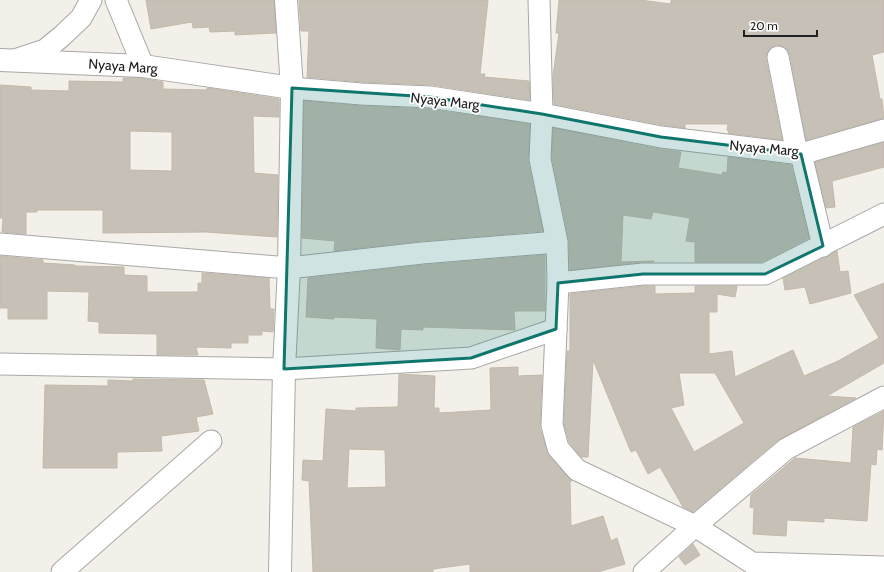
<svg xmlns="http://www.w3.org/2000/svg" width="884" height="572" viewBox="0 0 884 572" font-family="Cabin,sans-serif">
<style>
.building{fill:#c7c0b7;stroke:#c4b9aa;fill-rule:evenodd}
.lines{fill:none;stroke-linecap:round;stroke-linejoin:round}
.minor-casing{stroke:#a8a8a8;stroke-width:23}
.tertiary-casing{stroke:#a8a8a8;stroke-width:24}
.minor{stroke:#fff;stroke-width:21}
.tertiary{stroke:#fff;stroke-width:22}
.marked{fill:#0f766e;fill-opacity:0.2;stroke:#0f766e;stroke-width:3;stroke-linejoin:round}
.labels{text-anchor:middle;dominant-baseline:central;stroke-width:3.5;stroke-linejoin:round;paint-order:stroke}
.street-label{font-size:14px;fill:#212121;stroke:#fff}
</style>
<rect width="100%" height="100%" fill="#f2f0e8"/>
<g class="building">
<path d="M 146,0 L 274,0 L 276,33 L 235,35 L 235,31 L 210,32 L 209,27 L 193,28 L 192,22 L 151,29 Z"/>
<path d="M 299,0 L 488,0 L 480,74 L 485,74 L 484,77 L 529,81 L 530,100 L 432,85 L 362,82 L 307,77 L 309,31 L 301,31 Z"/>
<path d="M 559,0 L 640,0 L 671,4 L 671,0 L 884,0 L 884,52 L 872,55 L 880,99 L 882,99 L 884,118 L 806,140 L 790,55 L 787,49 L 782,46 L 776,45 L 770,48 L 767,53 L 766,59 L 782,140 L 728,133 L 729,131 L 727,130 L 728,124 L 685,124 L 685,128 L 663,125 L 554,104 L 553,76 L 559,33 L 556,33 Z"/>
<path d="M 123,78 L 142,78 L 163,82 L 163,89 L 207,90 L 207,88 L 279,99 L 279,117 L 253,116 L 254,173 L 278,175 L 277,237 L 206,232 L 103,233 L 103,210 L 37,210 L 37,212 L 26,212 L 26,234 L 2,232 L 3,218 L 0,218 L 0,85 L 31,87 L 31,90 L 69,91 L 69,81 L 123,82 ZM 130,131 L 172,132 L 172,171 L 130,170 Z"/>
<path d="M 304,101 L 360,106 L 429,109 L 530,124 L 528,161 L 543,231 L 421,241 L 334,251 L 335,241 L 302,238 Z"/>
<path d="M 553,128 L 659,149 L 681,152 L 678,168 L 722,175 L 723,172 L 727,173 L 728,157 L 791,165 L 809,238 L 762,262 L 695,262 L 695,242 L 686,241 L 690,218 L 653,212 L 651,219 L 623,215 L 621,262 L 654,261 L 654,262 L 642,262 L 570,270 L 569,240 L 552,158 Z"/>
<path d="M 884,142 L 884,167 L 832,181 L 835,207 L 826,208 L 815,162 Z"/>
<path d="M 837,251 L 840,272 L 848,271 L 851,293 L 810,304 L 805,287 L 785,290 L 783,278 Z"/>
<path d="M 545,255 L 545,311 L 514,311 L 515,330 L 423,327 L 423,330 L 401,329 L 400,350 L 376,348 L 377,319 L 334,317 L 334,319 L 306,317 L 308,278 L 423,265 Z"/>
<path d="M 0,256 L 43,260 L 43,263 L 75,265 L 75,266 L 124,267 L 124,275 L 147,276 L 147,292 L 198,292 L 198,283 L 202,283 L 202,273 L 269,278 L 270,309 L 274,309 L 273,332 L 262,331 L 262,335 L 248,335 L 248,343 L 231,343 L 231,348 L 196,347 L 198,355 L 157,355 L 157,334 L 99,333 L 99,322 L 88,321 L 89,292 L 47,291 L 47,319 L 8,319 L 8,308 L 0,308 Z"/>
<path d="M 884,283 L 884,363 L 827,396 L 856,398 L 778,440 L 693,512 L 683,507 L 660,467 L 648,474 L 636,450 L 631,452 L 593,360 L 588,457 L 581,457 L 569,442 L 564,424 L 567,351 L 570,351 L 570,294 L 644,286 L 655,286 L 655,294 L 695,293 L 695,286 L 737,286 L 735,297 L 717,294 L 717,312 L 709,312 L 709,354 L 732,351 L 735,377 L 793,350 L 804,376 L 838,361 L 879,338 L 854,295 ZM 679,373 L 715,373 L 744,423 L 694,452 L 671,408 L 684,405 Z"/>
<path d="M 518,367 L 518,376 L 542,375 L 540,428 L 549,456 L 572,481 L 570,481 L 571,526 L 603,516 L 611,541 L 617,538 L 625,564 L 598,572 L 470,572 L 470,564 L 433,569 L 433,572 L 313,572 L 309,481 L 302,480 L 303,460 L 323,461 L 326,409 L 356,411 L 356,408 L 398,407 L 399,374 L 435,376 L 434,408 L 439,408 L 439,413 L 491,410 L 490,368 ZM 349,449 L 385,450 L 386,487 L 347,488 Z"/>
<path d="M 133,379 L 204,380 L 213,414 L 196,417 L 199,431 L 161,436 L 162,451 L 117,452 L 117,468 L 43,468 L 45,385 L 108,386 L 108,380 L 133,381 Z"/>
<path d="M 884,411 L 882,450 L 877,449 L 876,465 L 871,464 L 867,521 L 824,518 L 824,522 L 787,520 L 786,536 L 753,534 L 754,508 L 750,507 L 751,495 L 795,458 L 851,463 L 853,427 Z"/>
<path d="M 693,544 L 700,555 L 685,565 L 679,557 Z"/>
</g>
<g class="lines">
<defs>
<g id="minor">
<path d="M 116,0 L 143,66"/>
<path d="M 539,0 L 542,114 L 540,159 L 557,242 L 558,283 L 552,425 L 558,448 L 577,470 L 695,526 L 786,449 L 884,397"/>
<path d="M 778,57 L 796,149 L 801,154 L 823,246"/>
<path d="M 15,60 L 45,50 L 62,36 L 81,18 L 91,0"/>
<path d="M 292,88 L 361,94 L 430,97 L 542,114 L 661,137 L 801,154 L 884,130"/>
<path d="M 0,244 L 289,268 L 422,253 L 557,242"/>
<path d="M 558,283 L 643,274 L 765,274 L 884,214"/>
<path d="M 0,364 L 284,369 L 471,358 L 556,329"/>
<path d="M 62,572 L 211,441"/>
<path d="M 644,572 L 695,526 L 752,563 L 884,567"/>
</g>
<g id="tertiary">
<path d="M 0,60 L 143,66 L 292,88"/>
<path d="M 280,572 L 284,369 L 289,268 L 292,88 L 286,0"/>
</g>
</defs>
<use href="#minor" class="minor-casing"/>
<use href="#tertiary" class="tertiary-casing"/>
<use href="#minor" class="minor"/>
<use href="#tertiary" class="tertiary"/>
</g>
<path class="marked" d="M 292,88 L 430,97 L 542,114 L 661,137 L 801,154 L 823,246 L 765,274 L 643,274 L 558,283 L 556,329 L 471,358 L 284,369 Z"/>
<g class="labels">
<g class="street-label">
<text transform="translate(123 66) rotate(4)">Nyaya Marg</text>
<text transform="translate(445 101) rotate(6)">Nyaya Marg</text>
<text transform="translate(764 148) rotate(5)">Nyaya Marg</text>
</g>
</g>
<path d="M744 30v6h73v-6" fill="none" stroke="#212121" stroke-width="2"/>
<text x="750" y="30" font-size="12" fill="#212121" stroke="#ffffff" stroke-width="3" paint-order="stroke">20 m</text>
</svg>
